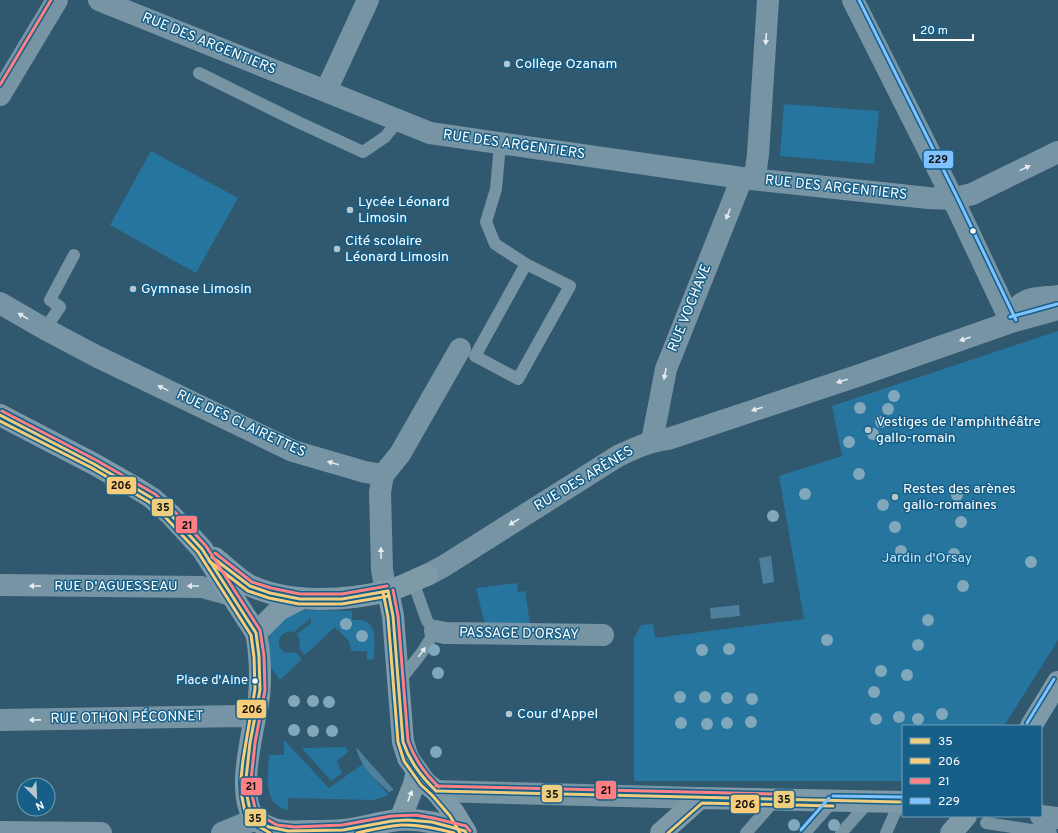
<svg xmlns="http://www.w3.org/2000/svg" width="1058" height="833" viewBox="0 0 1058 833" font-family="Overpass,sans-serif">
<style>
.green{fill:#26759e}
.water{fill:#4c809c}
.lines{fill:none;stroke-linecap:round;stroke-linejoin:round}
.service{stroke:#7794a4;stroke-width:12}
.minor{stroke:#7794a4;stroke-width:22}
.tertiary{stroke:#7794a4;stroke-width:22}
.secondary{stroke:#7e99a8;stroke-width:22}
.bus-1-casing{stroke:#165f88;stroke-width:6}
.bus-2-casing{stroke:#165f88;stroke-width:6}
.bus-3-casing{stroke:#165f88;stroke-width:6}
.bus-4-casing{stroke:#165f88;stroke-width:6}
.bus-1{stroke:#edce80;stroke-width:3}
.bus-2{stroke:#f8cc78;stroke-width:3}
.bus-3{stroke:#ff8084;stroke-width:3}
.bus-4{stroke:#80c2ff;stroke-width:3}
.tree{fill:#81a7bb}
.oneway{fill:#e4eaed}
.oneway2{fill:#ecf0f2}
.poi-dot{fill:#b7c5cc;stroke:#165f88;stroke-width:1.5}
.bus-dot{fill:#fff;stroke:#165f88;stroke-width:1.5}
.labels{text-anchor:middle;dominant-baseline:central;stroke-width:3;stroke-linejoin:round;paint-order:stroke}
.bus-label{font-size:13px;fill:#fff;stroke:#165f88;text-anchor:end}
.street-label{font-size:14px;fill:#fff;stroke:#165f88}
.poi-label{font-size:14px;fill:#fff;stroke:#165f88;text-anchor:start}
.park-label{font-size:14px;fill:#c3e7fa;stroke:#165f88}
.line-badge{stroke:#165f88;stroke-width:1.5}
.pale-badge-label{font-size:11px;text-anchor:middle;font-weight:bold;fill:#111}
</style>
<rect width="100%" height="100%" fill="#30586e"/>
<g class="green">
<path d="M 784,104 L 879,111 L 874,164 L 780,156 Z"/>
<path d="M 151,151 L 238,198 L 196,273 L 110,225 Z"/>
<path d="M 1058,331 L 1058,640 L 1004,726 L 903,726 L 903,781 L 634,781 L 634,638 L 641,625 L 653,624 L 655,638 L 804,619 L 779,476 L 842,456 L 832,406 Z"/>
<path d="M 517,583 L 518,592 L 525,591 L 530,624 L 485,624 L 476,588 Z"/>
<path d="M 300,610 L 352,611 L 352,620 C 356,620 361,619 365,621 C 378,627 374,648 374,659 L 367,660 L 367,651 L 351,651 L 349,641 L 335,627 L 305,655 L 299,648 L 300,640 L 297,634 L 311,623 L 311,618 L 294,632 C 273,628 274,658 295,652 L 302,659 L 280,680 L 268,664 L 269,634 L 280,619 Z"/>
<path d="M 284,740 L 329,788 L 363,764 L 375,780 L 389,795 L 374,800 L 288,798 L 288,810 C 262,805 268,775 269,755 L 284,755 Z"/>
<path d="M 346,747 L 348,752 L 337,761 L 342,773 L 331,781 L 302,748 Z"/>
</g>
<g class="water">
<path d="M 771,556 L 774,582 L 763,584 L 759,558 Z"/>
<path d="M 739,605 L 740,616 L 711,619 L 710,608 Z"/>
<path d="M 356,747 L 394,790 L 389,792 C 374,779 360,766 356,747 Z"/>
</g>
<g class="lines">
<g class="service">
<path d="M 199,73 L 298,122 L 363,152 L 385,137 L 398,121"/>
<path d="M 500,144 L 496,189 L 486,222 L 495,244 L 526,264 L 570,286 L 518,379 L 475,356 L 526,264"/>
<path d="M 45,329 L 60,307 L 50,300 L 74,255"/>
<path d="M 398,683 L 423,651 L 435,631 L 427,621 L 413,581"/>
<path d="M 986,823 L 1051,833"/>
<path d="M 746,833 L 776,799"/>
<path d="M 805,833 L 833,801"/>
<path d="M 841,833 L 869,802"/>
<path d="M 886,833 L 900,802"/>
</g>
<g class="minor">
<path d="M 99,0 L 430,133 L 742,178 L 928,198 L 953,199 L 972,194 L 1058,152"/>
<path d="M 326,91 L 368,0"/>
<path d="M 753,179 L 756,169 L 758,154 L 768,0"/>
<path d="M 0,303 L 45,329 L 96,356 L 293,451 L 365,472 L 383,475 L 380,492 L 382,570 L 384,581 L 388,591"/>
<path d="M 652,441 L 666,369 L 742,178"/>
<path d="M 383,475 L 400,454 L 460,349"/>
<path d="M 0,585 L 202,587 L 231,595"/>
<path d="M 435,631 L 445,633 L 603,635"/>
<path d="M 0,720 L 241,716 L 254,719"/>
<path d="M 436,791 L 700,798"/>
<path d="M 0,832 L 101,833"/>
<path d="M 222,833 L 256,819"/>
</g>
<g class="tertiary">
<path d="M 853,0 L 953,199 L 1011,322"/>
<path d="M 0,95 L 57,0"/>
<path d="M 1011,322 C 1014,317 1016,309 1020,305 C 1029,296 1047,298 1058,296"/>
<path d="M 427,575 L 444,566 L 618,456 C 635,448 650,441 668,439 L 860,375 L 1011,322 L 1058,309"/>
<path d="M 1041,816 L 1058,818"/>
</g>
<g class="secondary">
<path d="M 0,415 L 94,464 L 136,488 L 152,498 L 171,515 L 202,549 L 256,633 C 260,651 261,678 259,697 C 255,724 233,800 257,820 C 273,833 290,832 309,831 C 320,831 332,831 343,830 C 362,828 380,822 399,820 C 421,818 444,825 465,831"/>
<path d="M 215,558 C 225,566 240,581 251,586 C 290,604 346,601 387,591 C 400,588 414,580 427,575"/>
<path d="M 388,591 L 393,616 L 403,742 L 408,758 L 425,782 L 436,791 L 454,813 L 466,833"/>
<path d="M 256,633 L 279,610 L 300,599"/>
<path d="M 1031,726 L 1058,682"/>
<path d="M 400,820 L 414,784 L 417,771"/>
<path d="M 661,833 L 700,798 L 903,802"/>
<path d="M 951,833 L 966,816"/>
</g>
<defs>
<g id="bus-1">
<path d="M 0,415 L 94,464 L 152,498 L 171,515 L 202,549 L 256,633 L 259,656 L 260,690 L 250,743 L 246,779 L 247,796 L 250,810 L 257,820 L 269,827 L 288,831 L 343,830 L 392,821 L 407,820 L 432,822 L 465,831 L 466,833"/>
<path d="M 212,557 L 250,586 L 270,593 L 300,599 L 342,599 L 388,591"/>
<path d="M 388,591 L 393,616 L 403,742 C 410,762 421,776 436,791"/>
<path d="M 436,791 L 900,802"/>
</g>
<g id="bus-2">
<path d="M 0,421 L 92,468 L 149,502 L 167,519 L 198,552 L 251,635 L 254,657 L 255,689 L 243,760 L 241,779 L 242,797 L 245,812 L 253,823 L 270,833"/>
<path d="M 209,561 L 248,591 L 269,598 L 299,604 L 342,604 L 389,596"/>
<path d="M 383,592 L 388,617 L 398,742 L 404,761 L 421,785 L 432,795 L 450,816 L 460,833"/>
<path d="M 357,833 C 371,830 386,826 401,825 C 419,824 436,828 454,833"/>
<path d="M 668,833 L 702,803 L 833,806"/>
</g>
<g id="bus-3">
<path d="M 0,85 L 51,0"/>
<path d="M 2,411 L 96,460 L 155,494 L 175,512 L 206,546 L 260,630 L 264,656 L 265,690 L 255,743 L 251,780 L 252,795 L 255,808 L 261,816 L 277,825 L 295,827 L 342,825 L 391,816 L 416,815 L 433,818 L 466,826 L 470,831"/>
<path d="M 215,553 L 252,582 L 271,588 L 300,594 L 342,594 L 387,586"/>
<path d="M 393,590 L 398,616 L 408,741 C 415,760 425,774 439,787"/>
<path d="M 436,786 L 776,794"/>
</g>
<g id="bus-4">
<path d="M 859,0 L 957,197 L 1016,320"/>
<path d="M 1010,317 L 1057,304"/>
<path d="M 1027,723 L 1054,679"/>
<path d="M 833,796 L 903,797"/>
<path d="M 801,830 L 829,798"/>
</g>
</defs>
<use href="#bus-1" class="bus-1-casing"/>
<use href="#bus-2" class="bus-2-casing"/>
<use href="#bus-3" class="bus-3-casing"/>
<use href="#bus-4" class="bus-4-casing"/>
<use href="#bus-1" class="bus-1"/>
<use href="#bus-2" class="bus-2"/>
<use href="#bus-3" class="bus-3"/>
<use href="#bus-4" class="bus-4"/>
</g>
<g class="tree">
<circle cx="894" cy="396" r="6"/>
<circle cx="860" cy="408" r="6"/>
<circle cx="888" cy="409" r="6"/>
<circle cx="881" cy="422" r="6"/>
<circle cx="873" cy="434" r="6"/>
<circle cx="849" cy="442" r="6"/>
<circle cx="859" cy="474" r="6"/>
<circle cx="805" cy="494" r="6"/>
<circle cx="957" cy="495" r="6"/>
<circle cx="883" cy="505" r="6"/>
<circle cx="773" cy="516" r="6"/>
<circle cx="961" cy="522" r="6"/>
<circle cx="895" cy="527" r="6"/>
<circle cx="901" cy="551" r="6"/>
<circle cx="954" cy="554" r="6"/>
<circle cx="1031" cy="562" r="6"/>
<circle cx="963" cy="586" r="6"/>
<circle cx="928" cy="620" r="6"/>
<circle cx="346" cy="624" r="6"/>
<circle cx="362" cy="636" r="6"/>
<circle cx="827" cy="640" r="6"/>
<circle cx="918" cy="645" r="6"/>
<circle cx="729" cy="649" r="6"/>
<circle cx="434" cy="650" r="6"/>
<circle cx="702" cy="650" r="6"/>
<circle cx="881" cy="671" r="6"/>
<circle cx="438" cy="673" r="6"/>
<circle cx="907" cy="675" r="6"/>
<circle cx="874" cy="692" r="6"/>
<circle cx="680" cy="697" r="6"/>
<circle cx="705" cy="697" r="6"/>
<circle cx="727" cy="698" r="6"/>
<circle cx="752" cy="699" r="6"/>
<circle cx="294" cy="701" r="6"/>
<circle cx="313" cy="701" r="6"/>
<circle cx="329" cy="702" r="6"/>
<circle cx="942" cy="714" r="6"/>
<circle cx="899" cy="717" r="6"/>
<circle cx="876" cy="719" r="6"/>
<circle cx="918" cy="719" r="6"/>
<circle cx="751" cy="722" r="6"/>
<circle cx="681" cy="723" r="6"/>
<circle cx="727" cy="723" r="6"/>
<circle cx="707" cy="724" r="6"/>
<circle cx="294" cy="730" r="6"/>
<circle cx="313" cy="731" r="6"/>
<circle cx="332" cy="731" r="6"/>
<circle cx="436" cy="752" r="6"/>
<circle cx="794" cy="825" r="6"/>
<circle cx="834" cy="825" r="6"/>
</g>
<defs><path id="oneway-solid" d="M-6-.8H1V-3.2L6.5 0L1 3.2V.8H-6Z"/></defs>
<g class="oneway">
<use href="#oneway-solid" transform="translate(766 39) rotate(94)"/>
<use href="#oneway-solid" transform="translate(1025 168) rotate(-26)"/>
<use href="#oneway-solid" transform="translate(728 214) rotate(112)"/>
<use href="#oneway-solid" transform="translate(23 316) rotate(-149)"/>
<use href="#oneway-solid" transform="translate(965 339) rotate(161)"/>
<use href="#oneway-solid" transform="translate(665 374) rotate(101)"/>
<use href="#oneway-solid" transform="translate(842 381) rotate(162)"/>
<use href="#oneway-solid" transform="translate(163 388) rotate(-154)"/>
<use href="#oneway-solid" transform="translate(757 409) rotate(162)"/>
<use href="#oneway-solid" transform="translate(333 463) rotate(-164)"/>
<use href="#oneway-solid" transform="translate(514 522) rotate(148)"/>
<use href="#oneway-solid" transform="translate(381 553) rotate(-91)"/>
<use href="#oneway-solid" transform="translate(35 586) rotate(-180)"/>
<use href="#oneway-solid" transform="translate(193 586) rotate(-180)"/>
<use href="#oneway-solid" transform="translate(422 652) rotate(-54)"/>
<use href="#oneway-solid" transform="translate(35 720) rotate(179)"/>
</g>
<use class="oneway2" href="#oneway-solid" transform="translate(410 796) rotate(-68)"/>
<g class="poi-dot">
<circle cx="507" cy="64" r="4"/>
<circle cx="350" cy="210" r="4"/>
<circle cx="337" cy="249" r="4"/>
<circle cx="133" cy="289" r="4"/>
<circle cx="868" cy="430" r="4"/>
<circle cx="895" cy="497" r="4"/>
<circle cx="509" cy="714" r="4"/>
</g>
<g class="bus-dot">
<circle cx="973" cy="231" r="3.5"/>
<circle cx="255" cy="681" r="3.5"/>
</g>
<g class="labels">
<g class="bus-label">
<text x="248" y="681">Place d'Aine</text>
</g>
<g class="street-label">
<text transform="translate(209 44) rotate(22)">RUE DES ARGENTIERS</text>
<text transform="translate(514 145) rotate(8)">RUE DES ARGENTIERS</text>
<text transform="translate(836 188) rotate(6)">RUE DES ARGENTIERS</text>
<text transform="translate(690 308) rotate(-68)">RUE VOCHAVE</text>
<text transform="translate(241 424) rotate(25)">RUE DES CLAIRETTES</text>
<text transform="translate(584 479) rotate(-31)">RUE DES ARÈNES</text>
<text x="116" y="586">RUE D'AGUESSEAU</text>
<text transform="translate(519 634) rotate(1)">PASSAGE D'ORSAY</text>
<text transform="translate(127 718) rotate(-1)">RUE OTHON PÉCONNET</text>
</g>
<g class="poi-label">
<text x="515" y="64">Collège Ozanam</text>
<text x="358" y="202">Lycée Léonard<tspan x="358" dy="16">Limosin</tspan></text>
<text x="345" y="241">Cité scolaire<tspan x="345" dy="16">Léonard Limosin</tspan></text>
<text x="141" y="289">Gymnase Limosin</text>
<text x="876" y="422">Vestiges de l'amphithéâtre<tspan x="876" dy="16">gallo-romain</tspan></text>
<text x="903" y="489">Restes des arènes<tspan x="903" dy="16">gallo-romaines</tspan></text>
<text x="517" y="714">Cour d'Appel</text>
</g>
<g class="park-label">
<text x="927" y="558">Jardin d'Orsay</text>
</g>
</g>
<g class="line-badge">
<rect x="923" y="150" width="31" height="19" rx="4" fill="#80c2ff"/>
<rect x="106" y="476" width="31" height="19" rx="4" fill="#f8cc78"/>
<rect x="151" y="498" width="23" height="19" rx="4" fill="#edce80"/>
<rect x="175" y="515" width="23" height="19" rx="4" fill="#ff8084"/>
<rect x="236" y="699" width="31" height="20" rx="4" fill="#f8cc78"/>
<rect x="240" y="777" width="23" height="19" rx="4" fill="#ff8084"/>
<rect x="595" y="780" width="22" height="20" rx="4" fill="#ff8084"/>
<rect x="541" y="784" width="22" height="19" rx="4" fill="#edce80"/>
<rect x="773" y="790" width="22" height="19" rx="4" fill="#edce80"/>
<rect x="730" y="794" width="30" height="20" rx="4" fill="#f8cc78"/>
<rect x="244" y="808" width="23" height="19" rx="4" fill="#edce80"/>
</g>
<g class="pale-badge-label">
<text x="938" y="163">229</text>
<text x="121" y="489">206</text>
<text x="163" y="511">35</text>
<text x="187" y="529">21</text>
<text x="252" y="713">206</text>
<text x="251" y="790">21</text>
<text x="606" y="794">21</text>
<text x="552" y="798">35</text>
<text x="784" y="803">35</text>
<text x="745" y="808">206</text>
<text x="255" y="822">35</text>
</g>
<rect x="902" y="725" width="140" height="92" fill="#165f88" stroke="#739fb8"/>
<rect x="910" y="738" width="20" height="6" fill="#edce80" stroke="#739fb8"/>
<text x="938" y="745" font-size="12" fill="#ffffff">35</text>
<rect x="910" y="758" width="20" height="6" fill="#f8cc78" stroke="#739fb8"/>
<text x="938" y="765" font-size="12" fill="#ffffff">206</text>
<rect x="910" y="778" width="20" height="6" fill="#ff8084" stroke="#739fb8"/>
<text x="938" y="785" font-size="12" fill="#ffffff">21</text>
<rect x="910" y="798" width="20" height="6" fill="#80c2ff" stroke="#739fb8"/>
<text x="938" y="805" font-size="12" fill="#ffffff">229</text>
<g transform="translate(36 797) rotate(156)"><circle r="19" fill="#165f88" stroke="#739fb8"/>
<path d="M0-3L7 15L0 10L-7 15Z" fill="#b7c5cc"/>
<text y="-6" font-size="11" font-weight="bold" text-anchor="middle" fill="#ffffff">N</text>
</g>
<path d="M914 34v6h59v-6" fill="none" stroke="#ffffff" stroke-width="2"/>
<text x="920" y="34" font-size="12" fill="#ffffff" stroke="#165f88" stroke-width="3" paint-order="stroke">20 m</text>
</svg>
